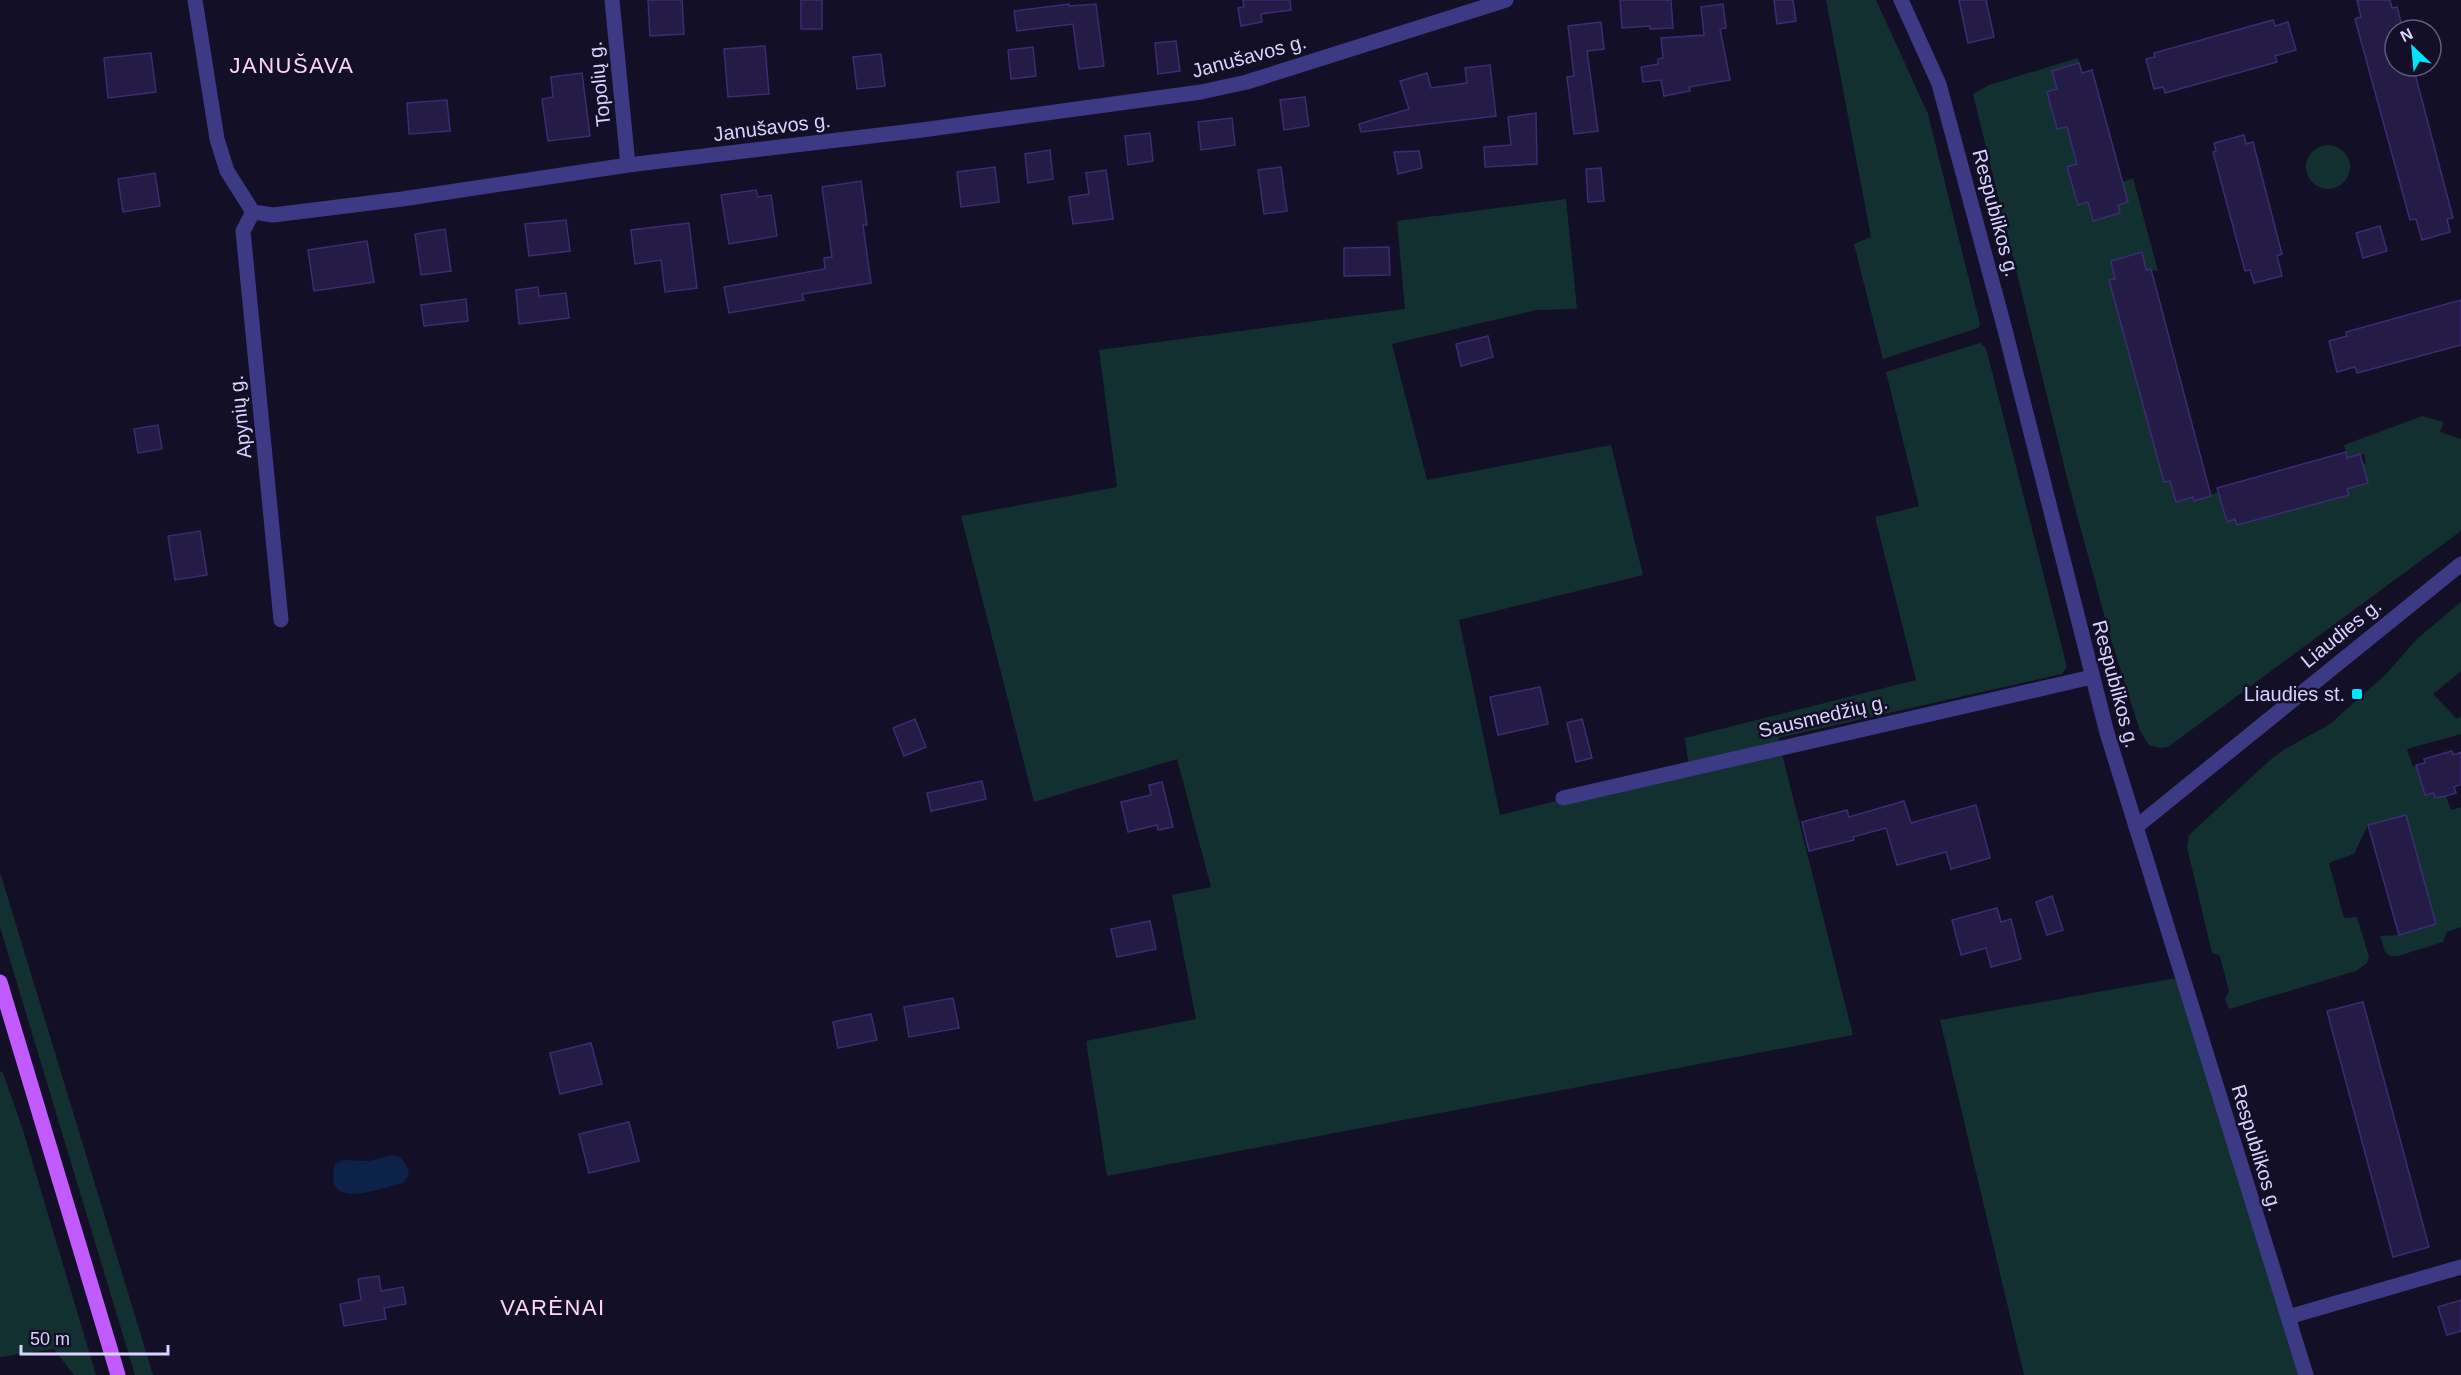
<svg xmlns="http://www.w3.org/2000/svg" width="2461" height="1375" viewBox="0 0 2461 1375" font-family="Helvetica,sans-serif">
<style>
.green{fill:#12302f}
.water{fill:#0c2248}
.building{fill:#241b47;stroke:#3b2d73;stroke-width:1.5}
.lines{fill:none;stroke-linecap:round;stroke-linejoin:round}
.minor{stroke:#3d3a85;stroke-width:15}
.primary{stroke:#c25bff;stroke-width:15}
.poi-dot{fill:#00e5ff;stroke:#130f26;stroke-width:2}
.labels{text-anchor:middle;dominant-baseline:central;stroke-width:5;stroke-linejoin:round;paint-order:stroke}
.street-label{font-size:20px;fill:#d9d4ff;stroke:#130f26}
.poi-label{font-size:20px;fill:#d9d4ff;stroke:#130f26;text-anchor:end}
.quarter-label{font-size:22px;letter-spacing:1.5px;fill:#ffd6f0;stroke:#130f26}
</style>
<rect width="100%" height="100%" fill="#130f26"/>
<g class="green">
<path d="M 1826,0 L 1876,0 L 1928,114 L 1980,324 L 1978,328 L 1883,359 L 1854,244 L 1871,237 Z"/>
<path d="M 2078,58 L 2079,63 L 2052,71 L 2057,89 L 2047,92 L 2057,129 L 2067,127 L 2077,164 L 2067,167 L 2078,205 L 2088,202 L 2093,221 L 2120,213 L 2118,205 L 2123,182 L 2133,178 L 2158,271 L 2146,270 L 2141,253 L 2111,261 L 2127,346 L 2133,344 L 2134,372 L 2164,482 L 2170,481 L 2176,502 L 2193,497 L 2194,501 L 2218,492 L 2226,521 L 2235,519 L 2238,525 L 2257,519 L 2281,507 L 2283,513 L 2349,495 L 2347,489 L 2368,483 L 2363,464 L 2366,463 L 2364,454 L 2347,458 L 2344,445 L 2422,416 L 2444,422 L 2440,432 L 2461,439 L 2461,531 L 2168,747 L 2160,748 L 2149,745 L 2140,731 L 2111,640 L 2068,482 L 1973,94 L 1989,85 Z"/>
<circle cx="2328" cy="167" r="22"/>
<path d="M 1566,199 L 1577,309 L 1537,310 L 1392,344 L 1427,480 L 1611,445 L 1643,575 L 1459,620 L 1500,815 L 1689,767 L 1685,738 L 1916,680 L 1875,517 L 1919,506 L 1886,372 L 1980,343 L 1986,348 L 2067,667 L 2062,674 L 1778,738 L 1853,1035 L 1107,1176 L 1086,1041 L 1196,1019 L 1172,895 L 1211,887 L 1177,759 L 1034,802 L 961,516 L 1117,487 L 1099,350 L 1405,309 L 1397,221 Z"/>
<path d="M 2461,602 L 2461,671 L 2433,694 L 2457,719 L 2461,716 L 2461,734 L 2407,749 L 2413,767 L 2416,765 L 2425,795 L 2434,793 L 2436,798 L 2446,796 L 2451,810 L 2461,807 L 2461,927 L 2447,932 L 2443,942 L 2398,956 L 2390,956 L 2385,952 L 2380,936 L 2399,935 L 2436,924 L 2406,816 L 2368,825 L 2354,854 L 2329,863 L 2344,918 L 2357,917 L 2369,957 L 2367,963 L 2356,971 L 2229,1009 L 2225,999 L 2229,991 L 2220,956 L 2212,953 L 2187,847 L 2189,835 L 2270,760 L 2285,749 L 2330,724 L 2385,675 L 2417,639 Z"/>
<path d="M 0,872 L 153,1375 L 135,1375 L 0,927 Z"/>
<path d="M 2182,977 L 2306,1375 L 2024,1375 L 1940,1020 Z"/>
<path d="M 0,1071 L 3,1073 L 22,1127 L 96,1375 L 74,1375 L 54,1349 L 0,1357 Z"/>
</g>
<path class="water" d="M 393,1155 C 404,1158 406,1163 409,1174 L 403,1183 C 377,1189 322,1212 335,1164 L 344,1160 L 369,1161 Z"/>
<g class="building">
<path d="M 648,0 L 682,0 L 684,34 L 650,36 Z"/>
<rect x="801" y="0" width="21" height="29"/>
<path d="M 1243,0 L 1290,0 L 1291,10 L 1261,14 L 1262,22 L 1241,26 L 1238,8 L 1244,7 Z"/>
<path d="M 1620,0 L 1671,0 L 1673,28 L 1650,29 L 1650,26 L 1622,28 Z"/>
<path d="M 1774,0 L 1793,0 L 1796,21 L 1777,24 Z"/>
<path d="M 1959,0 L 1986,0 L 1994,37 L 1968,43 Z"/>
<path d="M 2357,0 L 2390,0 L 2392,8 L 2397,7 L 2403,30 L 2395,30 L 2395,66 L 2413,66 L 2453,218 L 2447,219 L 2450,232 L 2422,240 L 2416,219 L 2410,220 L 2355,19 L 2361,17 Z"/>
<path d="M 1069,4 L 1069,6 L 1096,4 L 1104,66 L 1079,69 L 1073,24 L 1017,31 L 1014,11 Z"/>
<path d="M 1723,4 L 1726,28 L 1720,29 L 1730,80 L 1689,87 L 1690,91 L 1664,96 L 1661,80 L 1643,82 L 1641,67 L 1658,64 L 1658,59 L 1663,58 L 1661,38 L 1704,35 L 1701,7 Z"/>
<path d="M 2273,20 L 2275,26 L 2288,22 L 2296,50 L 2275,56 L 2277,62 L 2165,93 L 2163,87 L 2154,89 L 2146,59 L 2155,57 L 2154,53 Z"/>
<path d="M 1601,22 L 1604,49 L 1587,51 L 1598,131 L 1574,134 L 1567,77 L 1574,76 L 1568,26 Z"/>
<path d="M 1176,41 L 1180,71 L 1158,74 L 1155,43 Z"/>
<path d="M 765,46 L 769,94 L 728,97 L 724,49 Z"/>
<path d="M 1033,47 L 1036,76 L 1011,79 L 1008,50 Z"/>
<path d="M 151,53 L 156,92 L 108,98 L 104,58 Z"/>
<path d="M 881,54 L 885,86 L 857,89 L 853,57 Z"/>
<path d="M 2079,63 L 2082,73 L 2092,70 L 2128,202 L 2118,205 L 2120,213 L 2093,221 L 2088,202 L 2078,205 L 2067,167 L 2077,164 L 2067,127 L 2057,129 L 2047,92 L 2057,89 L 2052,71 Z"/>
<path d="M 1490,65 L 1496,116 L 1361,132 L 1359,124 L 1409,109 L 1400,81 L 1427,73 L 1431,88 L 1467,83 L 1465,68 Z"/>
<path d="M 582,73 L 590,136 L 548,141 L 542,99 L 553,97 L 551,77 Z"/>
<path d="M 1305,97 L 1309,126 L 1284,130 L 1280,100 Z"/>
<path d="M 447,100 L 450,131 L 409,134 L 407,103 Z"/>
<path d="M 1536,113 L 1537,164 L 1485,167 L 1484,147 L 1511,145 L 1508,117 Z"/>
<path d="M 1232,118 L 1235,145 L 1201,150 L 1198,122 Z"/>
<path d="M 1150,133 L 1153,161 L 1128,165 L 1125,136 Z"/>
<path d="M 2244,135 L 2246,144 L 2253,142 L 2282,254 L 2277,256 L 2282,276 L 2254,283 L 2250,270 L 2245,271 L 2213,152 L 2216,151 L 2214,143 Z"/>
<path d="M 1050,150 L 1053,179 L 1028,183 L 1025,154 Z"/>
<path d="M 1419,151 L 1422,168 L 1398,174 L 1394,152 Z"/>
<path d="M 995,167 L 999,202 L 961,207 L 957,172 Z"/>
<path d="M 1281,167 L 1287,211 L 1264,214 L 1258,170 Z"/>
<path d="M 1601,168 L 1604,201 L 1588,202 L 1586,169 Z"/>
<path d="M 1106,170 L 1113,219 L 1073,224 L 1069,197 L 1089,194 L 1086,173 Z"/>
<path d="M 155,173 L 160,206 L 123,212 L 118,179 Z"/>
<path d="M 861,181 L 867,225 L 863,225 L 871,283 L 802,294 L 804,300 L 729,313 L 724,287 L 825,269 L 824,258 L 832,257 L 822,187 Z"/>
<path d="M 756,190 L 758,197 L 771,195 L 777,236 L 729,244 L 721,195 Z"/>
<path d="M 566,220 L 570,251 L 529,256 L 525,224 Z"/>
<path d="M 689,223 L 697,288 L 665,292 L 661,260 L 635,264 L 631,230 Z"/>
<path d="M 2380,226 L 2387,251 L 2363,258 L 2356,233 Z"/>
<path d="M 445,229 L 451,271 L 421,275 L 415,234 Z"/>
<path d="M 367,241 L 374,282 L 314,291 L 308,250 Z"/>
<path d="M 1389,247 L 1390,275 L 1344,276 L 1344,248 Z"/>
<path d="M 2142,252 L 2146,270 L 2151,269 L 2211,496 L 2194,501 L 2193,497 L 2176,502 L 2170,481 L 2164,482 L 2109,280 L 2115,279 L 2111,261 Z"/>
<path d="M 538,287 L 539,296 L 566,293 L 569,318 L 519,324 L 516,290 Z"/>
<path d="M 466,299 L 468,321 L 424,326 L 421,305 Z"/>
<path d="M 2461,300 L 2461,345 L 2357,373 L 2355,367 L 2337,372 L 2329,341 L 2347,336 L 2346,332 Z"/>
<path d="M 1488,336 L 1493,357 L 1461,366 L 1456,344 Z"/>
<path d="M 158,425 L 162,449 L 138,453 L 134,429 Z"/>
<path d="M 2346,452 L 2347,458 L 2360,454 L 2368,483 L 2347,489 L 2349,495 L 2237,525 L 2235,519 L 2227,522 L 2217,488 Z"/>
<path d="M 200,531 L 207,575 L 175,580 L 168,536 Z"/>
<path d="M 1540,687 L 1548,724 L 1498,735 L 1490,697 Z"/>
<path d="M 915,719 L 926,747 L 904,756 L 893,728 Z"/>
<path d="M 1582,719 L 1592,758 L 1576,762 L 1567,723 Z"/>
<path d="M 2452,751 L 2453,755 L 2461,752 L 2461,784 L 2454,787 L 2456,793 L 2446,796 L 2435,798 L 2434,793 L 2425,795 L 2416,765 L 2425,763 L 2424,759 Z"/>
<path d="M 982,781 L 986,799 L 931,811 L 927,793 Z"/>
<path d="M 1162,782 L 1173,827 L 1158,830 L 1157,825 L 1128,832 L 1121,802 L 1151,795 L 1149,785 Z"/>
<path d="M 1904,801 L 1911,823 L 1976,805 L 1990,858 L 1951,869 L 1946,852 L 1897,865 L 1886,828 L 1853,837 L 1854,840 L 1809,851 L 1802,822 L 1847,810 L 1849,817 Z"/>
<path d="M 2406,815 L 2436,924 L 2399,935 L 2368,825 Z"/>
<path d="M 2052,896 L 2063,930 L 2047,935 L 2036,902 Z"/>
<path d="M 1997,908 L 2001,922 L 2011,919 L 2021,959 L 1991,967 L 1986,948 L 1961,955 L 1952,920 Z"/>
<path d="M 1150,921 L 1156,949 L 1117,957 L 1111,929 Z"/>
<path d="M 953,998 L 959,1028 L 909,1037 L 904,1007 Z"/>
<path d="M 2363,1002 L 2429,1247 L 2393,1257 L 2327,1011 Z"/>
<path d="M 871,1014 L 877,1040 L 838,1048 L 833,1022 Z"/>
<path d="M 591,1043 L 602,1084 L 560,1094 L 550,1053 Z"/>
<path d="M 629,1122 L 639,1161 L 589,1173 L 579,1134 Z"/>
<path d="M 379,1276 L 381,1291 L 403,1287 L 406,1304 L 384,1308 L 386,1319 L 344,1326 L 340,1304 L 361,1300 L 358,1279 Z"/>
<path d="M 2461,1300 L 2461,1331 L 2447,1335 L 2438,1307 Z"/>
</g>
<g class="lines">
<g class="minor">
<path d="M 195,0 L 217,139 L 227,171 L 253,212 L 273,215 L 402,199 L 628,165 L 922,130 L 1201,92 L 1247,82 L 1506,0"/>
<path d="M 612,0 L 628,165"/>
<path d="M 1901,0 L 1939,84 L 2005,330 L 2107,733 L 2306,1375"/>
<path d="M 253,212 L 243,231 L 281,620"/>
<path d="M 1563,798 L 2092,677"/>
<path d="M 2136,827 L 2461,564"/>
<path d="M 2288,1317 L 2461,1267"/>
</g>
<path class="primary" d="M 0,982 L 118,1375"/>
</g>
<rect class="poi-dot" x="2351" y="688" width="12" height="12" rx="3"/>
<g class="labels">
<g class="street-label">
<text transform="translate(1249 56) rotate(-15)">Janušavos g.</text>
<text transform="translate(599 84) rotate(-96)">Topolių g.</text>
<text transform="translate(772 127) rotate(-7)">Janušavos g.</text>
<text transform="translate(1996 213) rotate(75)">Respublikos g.</text>
<text transform="translate(240 417) rotate(-96)">Apynių g.</text>
<text transform="translate(2341 633) rotate(-39)">Liaudies g.</text>
<text transform="translate(2116 684) rotate(75)">Respublikos g.</text>
<text transform="translate(1823 716) rotate(-13)">Sausmedžių g.</text>
<text transform="translate(2257 1148) rotate(73)">Respublikos g.</text>
</g>
<g class="poi-label">
<text x="2345" y="694">Liaudies st.</text>
</g>
<g class="quarter-label">
<text x="292" y="65">JANUŠAVA</text>
<text x="553" y="1307">VARĖNAI</text>
</g>
</g>
<g transform="translate(2413 48) rotate(334)"><circle r="28" fill="#130f26" stroke="#625e7d" stroke-width="1.5"/>
<path d="M0-4.5L10 22L0 15L-10 22Z" fill="#00e5ff"/>
<text y="-9" font-size="16" font-weight="bold" text-anchor="middle" fill="#d9d4ff">N</text>
</g>
<path d="M21 1345v9h147v-9" fill="none" stroke="#d9d4ff" stroke-width="3"/>
<text x="30" y="1345" font-size="18" fill="#d9d4ff" stroke="#130f26" stroke-width="4.5" paint-order="stroke">50 m</text>
</svg>
